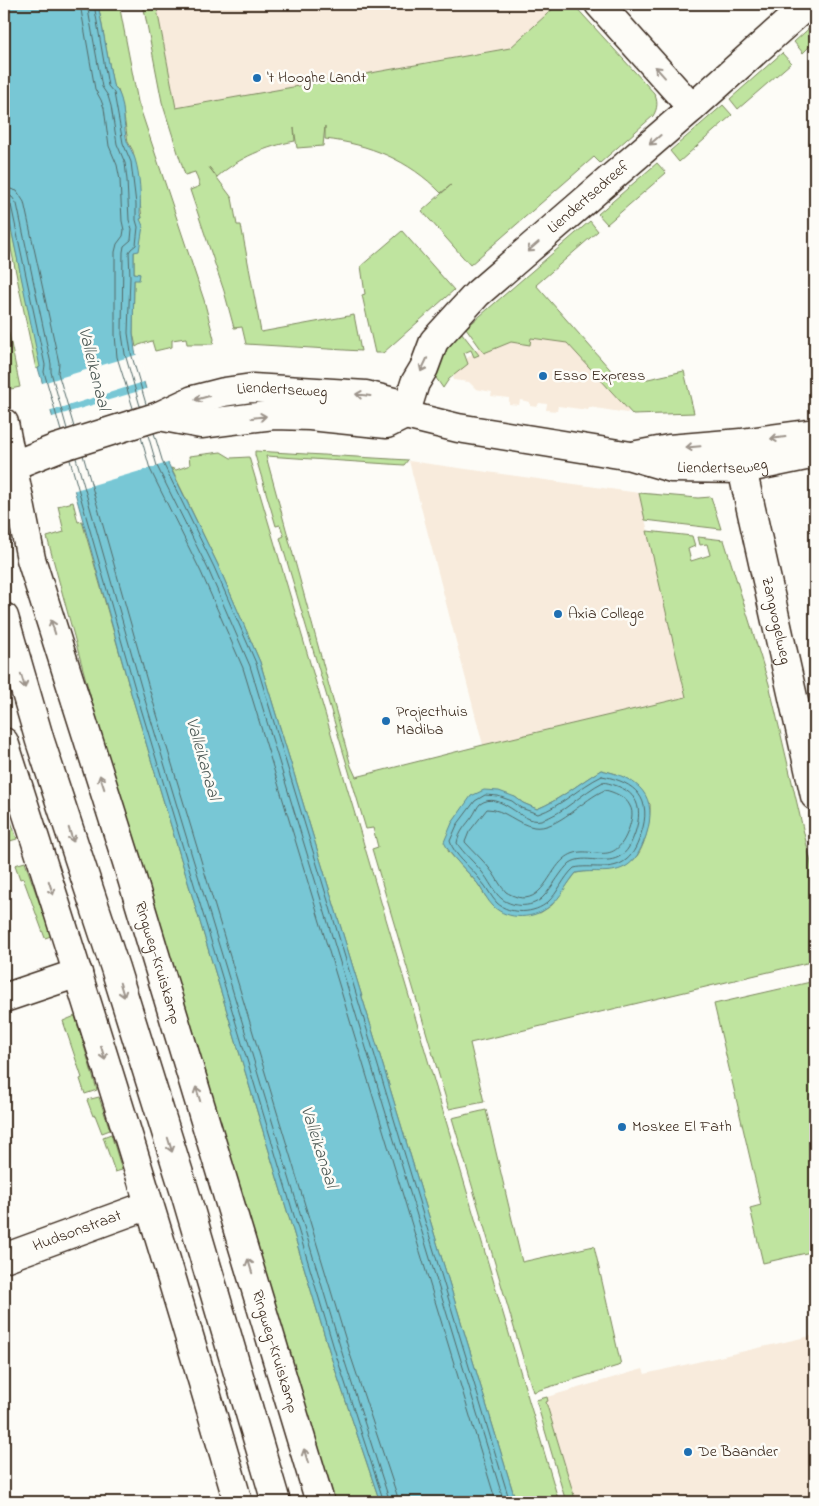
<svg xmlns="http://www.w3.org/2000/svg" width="819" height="1506" viewBox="0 0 819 1506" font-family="'Indie Flower',sans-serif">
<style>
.built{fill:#f8ebdc}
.green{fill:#bfe49f;stroke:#7d875e;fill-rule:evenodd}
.water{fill:#78c7d5;stroke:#60888c}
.pier{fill:#fdfcf7}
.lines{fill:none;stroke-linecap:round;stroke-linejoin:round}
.shore{stroke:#536967;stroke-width:1}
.minor-casing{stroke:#3b2a1e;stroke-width:31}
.tertiary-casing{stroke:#3b2a1e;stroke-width:31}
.primary-casing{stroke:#3b2a1e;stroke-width:31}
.minor{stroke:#fdfcf7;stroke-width:28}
.tertiary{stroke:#fdfcf7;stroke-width:28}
.primary{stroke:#fdfcf7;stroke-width:28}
.oneway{stroke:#9c938a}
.poi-dot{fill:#1f6fb2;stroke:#fdfcf7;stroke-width:2}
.labels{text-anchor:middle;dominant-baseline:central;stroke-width:5;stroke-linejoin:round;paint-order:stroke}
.poi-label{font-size:16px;fill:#3b2a1e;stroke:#fdfcf7;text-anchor:start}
.street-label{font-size:16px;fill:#3b2a1e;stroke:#fdfcf7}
.water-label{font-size:18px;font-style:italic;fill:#4d5955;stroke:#fdfcf7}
</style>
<rect width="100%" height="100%" fill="#fdfcf7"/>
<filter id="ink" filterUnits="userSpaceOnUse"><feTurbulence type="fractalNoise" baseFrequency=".02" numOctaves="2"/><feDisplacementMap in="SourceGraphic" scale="10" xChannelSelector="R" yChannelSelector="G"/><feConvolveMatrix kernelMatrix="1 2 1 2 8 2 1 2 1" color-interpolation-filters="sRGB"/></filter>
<g filter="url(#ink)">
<g class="built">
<path d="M 156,4 L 558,4 L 510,48 L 176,108 Z"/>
<path d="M 497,332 L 569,342 L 630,410 L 627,413 L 589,407 L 588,410 L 558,406 L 557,411 L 546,410 L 547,404 L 539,403 L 537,407 L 530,406 L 530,402 L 520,400 L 519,405 L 509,404 L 509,398 L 491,396 L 492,392 L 476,389 L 469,382 L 453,380 L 455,369 Z"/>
<path d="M 409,461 L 639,493 L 687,697 L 483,745 Z"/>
<path d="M 815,1335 L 815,1502 L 576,1502 L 546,1402 L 548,1401 L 547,1397 L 643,1369 L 645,1374 Z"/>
</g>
<g class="green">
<path d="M 98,4 L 119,4 L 138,102 L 204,300 L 214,339 L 213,344 L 187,344 L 186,338 L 172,340 L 172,347 L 155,351 L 152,341 L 139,345 L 136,347 L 133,333 L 134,280 L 140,274 L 134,273 L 134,252 L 140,219 L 142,218 L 133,151 L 128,142 L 122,104 L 118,90 L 113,85 Z"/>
<path d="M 143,4 L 156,4 L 176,108 L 510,48 L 558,4 L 573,4 L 654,93 C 658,101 658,108 653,116 L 600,163 L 594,157 L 470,265 L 422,211 L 451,185 L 441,193 C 409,160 369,144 325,139 L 325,126 L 323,146 L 297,148 L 294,128 L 295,141 C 265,147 240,157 217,177 L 209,167 L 232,198 L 237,225 L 241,225 L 261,332 L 354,315 L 361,351 L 246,344 L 242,327 L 234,328 L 224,291 L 190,190 L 200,186 L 195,172 L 185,175 L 162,102 Z"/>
<path d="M 815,23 L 815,41 L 803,53 L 794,42 Z"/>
<path d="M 782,53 L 791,63 L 738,109 L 730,99 Z"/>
<path d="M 723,105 L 732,115 L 679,162 L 670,151 Z"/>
<path d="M 657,163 L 666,173 L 607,224 L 598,214 Z"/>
<path d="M 4,195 L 41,368 L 36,369 L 4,215 Z"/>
<path d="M 590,221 L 598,231 L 536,285 L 616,376 L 648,379 L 684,371 L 694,413 L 633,415 L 567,343 L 531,338 L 530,345 L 511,342 L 484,353 L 466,328 Z"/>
<path d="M 402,231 L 454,290 L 383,353 L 375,353 L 362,295 L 365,294 L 361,266 Z"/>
<path d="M 4,310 L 20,387 L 11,389 L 4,353 Z"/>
<path d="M 461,332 L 479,355 L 474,357 L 471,350 L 464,353 L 468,364 L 449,379 L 443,388 L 434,375 L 437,355 Z"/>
<path d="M 255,451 L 408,460 L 404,465 L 266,456 L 351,766 L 356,777 L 483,745 L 686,697 L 647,531 L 692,536 L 695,546 L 688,549 L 691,561 L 710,555 L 707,544 L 700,545 L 698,537 L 724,540 L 769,684 L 815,880 L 815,961 L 470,1043 L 484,1102 L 449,1109 L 372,849 L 378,847 L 373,828 L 366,829 L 280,538 L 284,536 L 280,525 L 276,526 L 255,455 ZM 601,770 L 617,774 L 650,804 C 651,819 644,859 627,864 C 611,869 593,870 576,873 L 552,905 L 540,913 L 486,897 L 478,884 L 448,851 L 452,823 L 463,810 L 515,797 L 523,803 L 537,809 C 560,800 579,783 601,770 Z"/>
<path d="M 221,452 L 231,458 L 249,457 L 559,1502 L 516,1502 L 260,662 L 218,565 L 171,468 L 176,470 L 190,465 L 189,456 Z"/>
<path d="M 639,493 L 698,498 L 711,497 L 721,529 L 645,520 Z"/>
<path d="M 73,502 L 78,522 L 82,521 L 131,693 L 332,1360 L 380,1502 L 332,1502 L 102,739 L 47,537 L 64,532 L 58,506 Z"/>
<path d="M 4,801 L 17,839 L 10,841 L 4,822 Z"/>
<path d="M 25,862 L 51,936 L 45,938 L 23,878 L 20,879 L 15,865 Z"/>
<path d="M 815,981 L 815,1251 L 763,1263 L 750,1208 L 761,1205 L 714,1004 Z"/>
<path d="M 75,1016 L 97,1090 L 85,1094 L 80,1079 L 82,1078 L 63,1021 Z"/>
<path d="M 99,1097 L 110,1130 L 102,1133 L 95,1115 L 93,1116 L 87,1100 Z"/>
<path d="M 486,1110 L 522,1262 L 594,1246 L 621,1365 L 533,1392 L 452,1118 Z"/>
<path d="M 111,1134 L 122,1170 L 115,1172 L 103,1137 Z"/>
<path d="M 547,1397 L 548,1401 L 546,1402 L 576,1502 L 566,1502 L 536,1400 Z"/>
</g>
<g class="water">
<path d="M 4,4 L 98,4 L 113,85 C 127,98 122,123 127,141 C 129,147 133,152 135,159 C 140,175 141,196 140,213 L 142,218 L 140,219 L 143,226 L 139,251 L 134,252 L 134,273 L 140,274 L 139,280 L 134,280 L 133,333 L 135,351 L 167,461 L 218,565 L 260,662 L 516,1502 L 380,1502 L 332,1360 L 131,693 L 76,496 L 38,368 L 40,367 L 4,195 Z"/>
<path d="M 601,770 C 639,778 659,796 646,836 C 642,846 638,858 628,865 C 612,876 594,869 576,873 C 567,883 561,898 550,906 C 535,919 508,921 493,906 C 487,900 483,891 478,884 C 467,870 451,858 444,842 L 452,823 L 471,796 L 484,790 L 499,791 L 515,797 L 523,803 L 537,809 C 560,800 579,783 601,770 Z"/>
</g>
<g class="pier">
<path d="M 139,354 L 147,381 L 48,412 L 39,384 Z"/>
<path d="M 149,388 L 171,462 L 72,491 L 49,418 Z"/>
</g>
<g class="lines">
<g class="shore">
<path d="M 80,4 L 95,89 L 101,100 L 104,108 L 109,146 L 117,165 L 120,180 L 122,221 L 124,230 L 123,236 L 117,244 L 115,252 L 115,335 L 117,357 L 133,408"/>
<path d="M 87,4 L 102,87 L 108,96 L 111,106 L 117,144 L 125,163 L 127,180 L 129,220 L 132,229 L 131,240 L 124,246 L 123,252 L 122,334 L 125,354 L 140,406"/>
<path d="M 94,4 L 108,86 L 114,93 L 123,143 L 131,162 L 136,204 L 136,220 L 138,227 L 136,245 L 131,249 L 129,252 L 130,277 L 128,333 L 131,353 L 146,404"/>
<path d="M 4,187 L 17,191 L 24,202 L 59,363 L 58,373 L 74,427"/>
<path d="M 4,195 L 12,197 L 17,204 L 51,364 L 51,372 L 67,429"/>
<path d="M 4,201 L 8,202 L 11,205 L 45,365 L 44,372 L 61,431"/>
<path d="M 154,433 L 163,463 L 214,567 L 256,663 L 510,1502"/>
<path d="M 148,435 L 157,466 L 208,569 L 250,666 L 504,1502"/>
<path d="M 141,437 L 150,469 L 201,572 L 243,668 L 496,1502"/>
<path d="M 83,455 L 149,688 L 350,1354 L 397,1495 L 398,1502"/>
<path d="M 76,458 L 142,690 L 343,1356 L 390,1502"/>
<path d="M 70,460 L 136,692 L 337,1358 L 384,1502"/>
<path d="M 602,776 C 636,782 653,799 641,834 C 638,843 634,854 626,860 C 611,872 591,864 574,868 C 563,878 558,893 548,902 C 535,914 510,915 497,903 C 491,897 487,887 481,881 C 472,868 454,856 450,841 L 457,825 L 475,801 L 485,795 L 498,796 L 512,801 L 521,808 L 538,814 C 562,806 579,787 602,776 Z"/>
<path d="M 603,782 C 634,788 645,803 635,833 C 632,841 629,850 622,855 C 606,867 585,853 570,863 C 562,869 552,888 544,896 C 534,908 514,908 502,899 C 494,893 489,880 482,872 C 474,862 463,853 457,843 C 459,832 466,825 472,817 C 475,813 477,807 480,804 C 501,789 521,825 541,820 C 564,814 581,793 603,782 Z"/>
<path d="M 605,790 C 614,792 626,797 630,806 C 634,813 631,821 629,828 C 613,875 588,838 564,859 C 549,871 542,904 517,897 C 514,896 509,894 506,892 C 501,887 497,879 493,873 C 485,862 474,852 465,842 L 469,832 L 487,809 C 505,809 516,824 534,827 C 557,831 584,798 605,790 Z"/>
</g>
<defs>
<g id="minor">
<path d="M 599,4 L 692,108"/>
<path id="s1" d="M 405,415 L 415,383 L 424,368 L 434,341 L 477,294 L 692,108 L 808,4"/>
<path id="s2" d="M 742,445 L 745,482 L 815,796"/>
<path d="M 4,742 C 85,994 164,1247 238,1502"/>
<path d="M 4,998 L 78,973"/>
<path id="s3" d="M 4,1258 L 149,1205"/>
</g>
<g id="tertiary">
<path d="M 159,416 L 201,424 L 274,415 L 310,416 L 387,424 L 405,415"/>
<path d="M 637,455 L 669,449 L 741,443 L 815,433"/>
<path id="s4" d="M 4,469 L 57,448 L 159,416 L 193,400 L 224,392 L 252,388 L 366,395 L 394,402 L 405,415 L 458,428 L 631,456 L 672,468 L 744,469 L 815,454"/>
</g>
<g id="primary">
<path id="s5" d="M 4,423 L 31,559 L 127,862 L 320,1502"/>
<path d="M 4,617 L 40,741 L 115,968 L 186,1196 L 276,1502"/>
</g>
</defs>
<use href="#minor" class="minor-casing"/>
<use href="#tertiary" class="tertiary-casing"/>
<use href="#primary" class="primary-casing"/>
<use href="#minor" class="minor"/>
<use href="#tertiary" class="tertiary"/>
<use href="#primary" class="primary"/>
</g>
<defs><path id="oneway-shaft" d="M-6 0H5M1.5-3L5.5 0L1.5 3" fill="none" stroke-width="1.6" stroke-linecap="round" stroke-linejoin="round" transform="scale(1.25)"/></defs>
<g class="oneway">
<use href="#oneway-shaft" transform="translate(660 72) rotate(-132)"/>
<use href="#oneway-shaft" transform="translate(655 140) rotate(139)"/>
<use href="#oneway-shaft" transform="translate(533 247) rotate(139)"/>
<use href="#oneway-shaft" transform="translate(424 365) rotate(115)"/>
<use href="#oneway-shaft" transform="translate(363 395) rotate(-173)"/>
<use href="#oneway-shaft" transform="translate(202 398) rotate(164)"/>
<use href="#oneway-shaft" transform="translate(259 417) rotate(-7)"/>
<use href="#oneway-shaft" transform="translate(778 438) rotate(173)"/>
<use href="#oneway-shaft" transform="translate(693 447) rotate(175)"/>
<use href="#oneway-shaft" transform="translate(53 627) rotate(-108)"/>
<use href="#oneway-shaft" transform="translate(23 681) rotate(73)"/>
<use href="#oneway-shaft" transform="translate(102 782) rotate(-108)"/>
<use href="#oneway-shaft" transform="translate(71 835) rotate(72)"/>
<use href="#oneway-shaft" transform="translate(51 888) rotate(72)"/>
<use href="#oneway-shaft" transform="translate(122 990) rotate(73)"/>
<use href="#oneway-shaft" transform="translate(103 1053) rotate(73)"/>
<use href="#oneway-shaft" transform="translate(198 1094) rotate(-107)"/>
<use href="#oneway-shaft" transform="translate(170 1145) rotate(73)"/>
<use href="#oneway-shaft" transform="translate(250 1266) rotate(-107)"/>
<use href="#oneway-shaft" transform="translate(306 1456) rotate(-107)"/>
</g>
</g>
<g class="poi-dot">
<circle cx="257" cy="78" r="5"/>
<circle cx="543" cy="376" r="5"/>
<circle cx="558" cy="614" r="5"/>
<circle cx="386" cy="721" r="5"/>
<circle cx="622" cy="1127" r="5"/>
<circle cx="688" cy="1452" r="5"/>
</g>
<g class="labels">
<g class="poi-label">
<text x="267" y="78">'t Hooghe Landt</text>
<text x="553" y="376">Esso Express</text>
<text x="568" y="614">Axia College</text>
<text x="396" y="712">Projecthuis<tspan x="396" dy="18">Madiba</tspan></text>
<text x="632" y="1127">Moskee El Fath</text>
<text x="698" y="1452">De Baander</text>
</g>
<g class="street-label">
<text stroke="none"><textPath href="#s1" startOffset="291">Liendertsedreef</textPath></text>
<text stroke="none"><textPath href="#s4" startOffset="292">Liendertseweg</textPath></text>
<text stroke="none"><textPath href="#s4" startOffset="745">Liendertseweg</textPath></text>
<text stroke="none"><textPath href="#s2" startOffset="179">Zangvogelweg</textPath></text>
<text stroke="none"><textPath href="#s5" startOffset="562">Ringweg-Kruiskamp</textPath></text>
<text stroke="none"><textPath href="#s3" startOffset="78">Hudsonstraat</textPath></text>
<text stroke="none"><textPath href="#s5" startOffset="968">Ringweg-Kruiskamp</textPath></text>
</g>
<g class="water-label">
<text transform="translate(93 369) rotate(76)">Valleikanaal</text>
<text transform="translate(202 759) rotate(74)">Valleikanaal</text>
<text transform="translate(318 1147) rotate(72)">Valleikanaal</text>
</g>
</g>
<rect width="819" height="1506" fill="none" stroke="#fdfcf7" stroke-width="20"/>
<rect x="10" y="10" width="799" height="1486" fill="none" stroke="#3b2a1e" stroke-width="2" filter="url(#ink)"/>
</svg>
